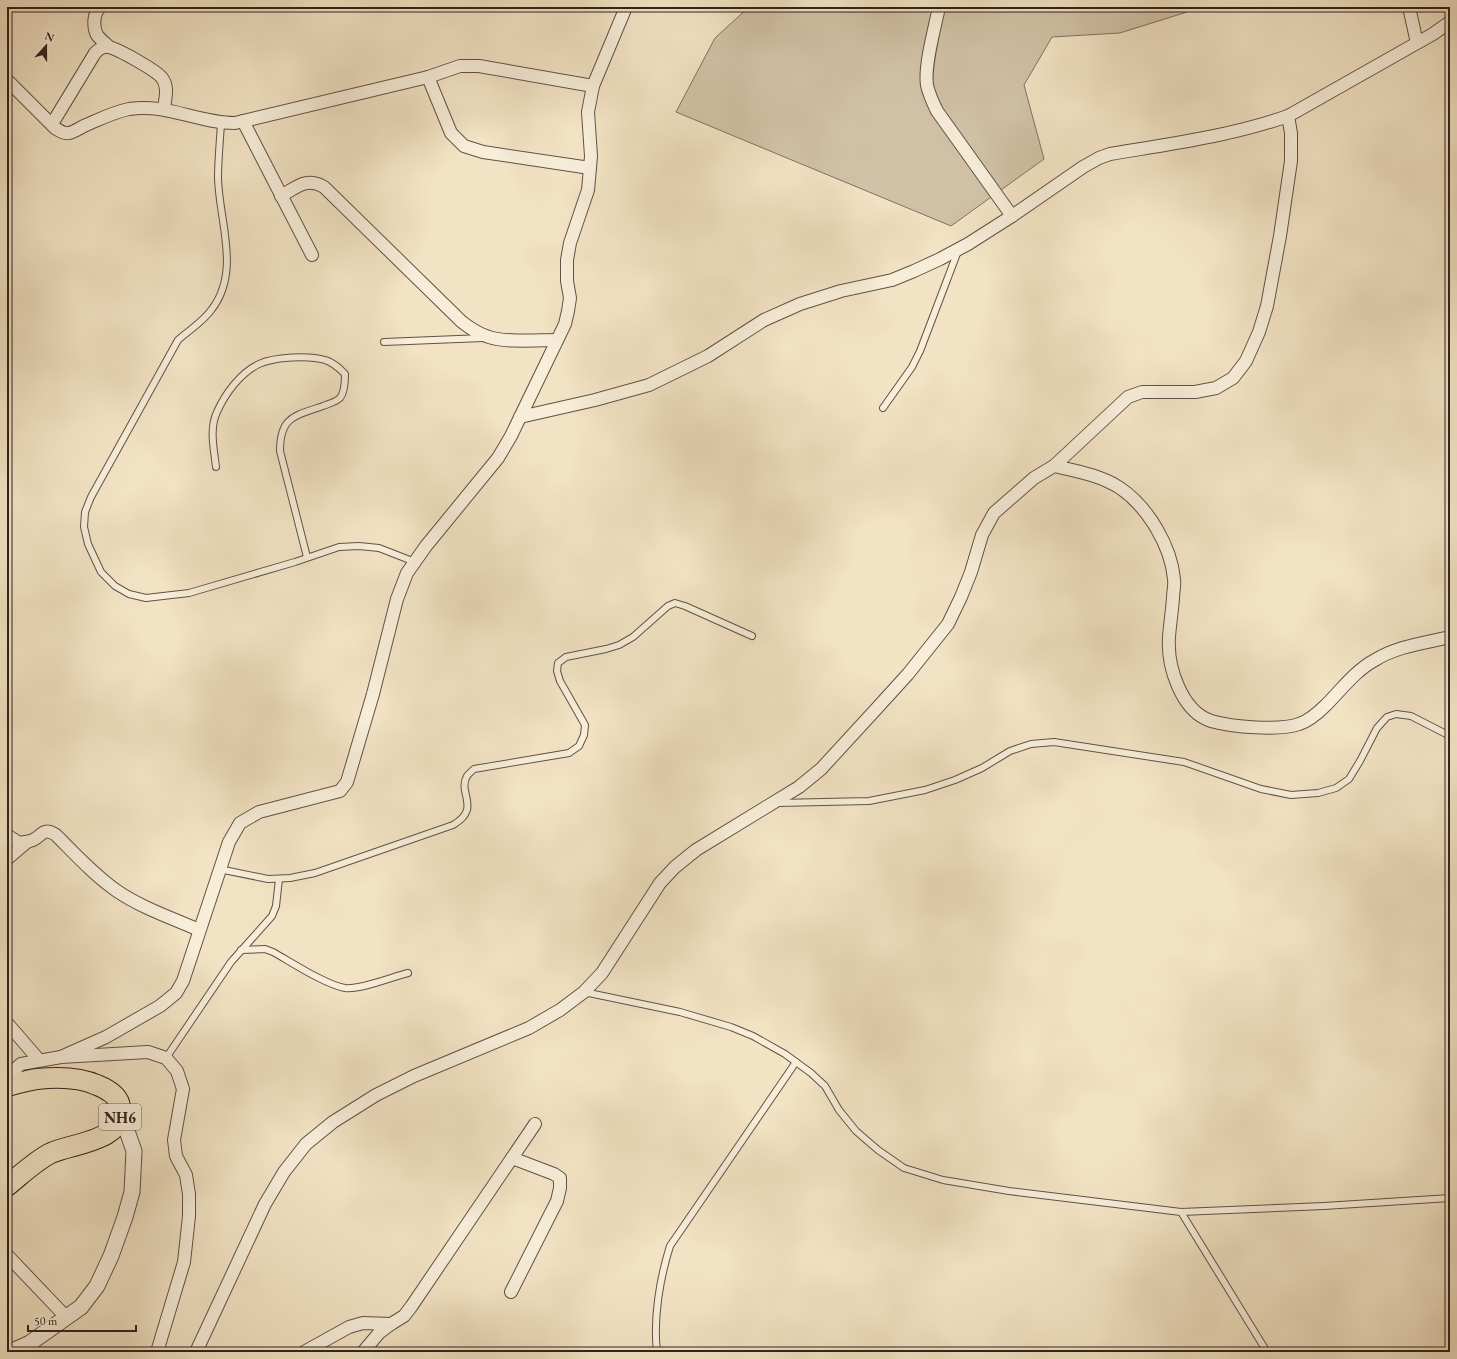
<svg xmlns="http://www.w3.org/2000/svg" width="1457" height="1359" viewBox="0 0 1457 1359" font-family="'EB Garamond',serif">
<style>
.green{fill:#d1c2a7;stroke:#807262}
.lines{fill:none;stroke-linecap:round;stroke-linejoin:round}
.service-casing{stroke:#605246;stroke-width:8}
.minor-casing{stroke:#605246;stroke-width:14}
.tertiary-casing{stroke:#605246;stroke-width:17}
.trunk-casing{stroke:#30221c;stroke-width:22}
.service{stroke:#f7edd9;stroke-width:6}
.minor{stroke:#f7edd9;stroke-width:12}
.tertiary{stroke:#f7edd9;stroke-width:15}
.trunk{stroke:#f2e3c4;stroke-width:20}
.labels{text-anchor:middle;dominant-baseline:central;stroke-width:3;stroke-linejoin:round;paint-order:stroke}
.shield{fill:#f7edd9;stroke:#6c5f55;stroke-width:1}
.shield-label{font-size:15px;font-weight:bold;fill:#30221c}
</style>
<rect width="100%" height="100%" fill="#f2e3c4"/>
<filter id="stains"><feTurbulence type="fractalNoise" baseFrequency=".005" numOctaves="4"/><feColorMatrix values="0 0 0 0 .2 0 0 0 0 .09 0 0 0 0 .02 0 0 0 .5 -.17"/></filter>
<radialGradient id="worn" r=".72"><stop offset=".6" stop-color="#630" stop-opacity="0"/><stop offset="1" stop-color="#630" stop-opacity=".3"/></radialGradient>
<path class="green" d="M 749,7 L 1190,7 L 1187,12 L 1120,33 L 1052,37 L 1024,85 L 1044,159 L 951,226 L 676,112 L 715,38 Z"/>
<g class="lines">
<defs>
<g id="service">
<path d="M 221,123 C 220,141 218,160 218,178 C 219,221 241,271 212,309 C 203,322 189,330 178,340 L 91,497 L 85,512 L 84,527 L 88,544 L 101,572 L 115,586 L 129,594 L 146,598 L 189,593 L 295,562 L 339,547 L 359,546 L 379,548 L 415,562"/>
<path d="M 384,342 L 483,338"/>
<path d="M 883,408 L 912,367 L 920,351 L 958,251"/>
<path d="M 216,467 C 214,449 209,429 217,412 C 225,394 240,373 259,364 C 274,357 309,355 325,360 C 333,362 339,368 345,374 C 345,381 345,392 340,398 C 336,402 328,404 323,406 C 294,416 280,417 280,451 L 307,557"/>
<path d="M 778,803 L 869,801 L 925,790 L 955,780 L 982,768 L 1010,751 L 1031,744 L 1054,742 L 1184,762 L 1261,789 L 1291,795 L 1318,793 L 1336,788 L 1349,779 L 1360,761 L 1377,728 L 1387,717 L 1396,714 L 1411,716 L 1450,736"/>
<path d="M 219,869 L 268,879 L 290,878 L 315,873 L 453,825 C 482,808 457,793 467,776 C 469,773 472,771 474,769 L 569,753 L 579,746 L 584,735 L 585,725 L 560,681 L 557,671 L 558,663 L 566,657 L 606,649 L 619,645 L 633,637 L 668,606 L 675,603 L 685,606 L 752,636"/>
<path d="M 241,950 L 265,949 L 273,952 C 291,962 326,985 345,988 C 360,990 392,977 408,973"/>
<path d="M 584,992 L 680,1012 L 731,1027 L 753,1036 L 785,1054 L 811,1073 L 825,1086 L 839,1110 L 856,1131 L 878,1150 L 904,1168 L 943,1180 L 1009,1191 L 1181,1212 L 1324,1206 L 1450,1198"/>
<path d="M 166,1058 L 231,962 L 272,916 L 276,906 L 279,879"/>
<path d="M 1181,1212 L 1267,1352"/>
<path d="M 657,1352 C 653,1318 660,1278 670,1246 L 796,1062"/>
</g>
<g id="minor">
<path d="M 100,7 C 93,14 93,27 97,35 C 100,39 105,43 109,47"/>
<path d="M 939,7 C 935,27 924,66 927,85 C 929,94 933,103 937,111 L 1012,216"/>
<path d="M 1409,7 L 1417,43"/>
<path d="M 428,77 L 451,133 L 464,146 L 483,152 L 590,168"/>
<path d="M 7,80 L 55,128 C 60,131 64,134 69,133 C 75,132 81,127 86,125 C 100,119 114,112 129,109 C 167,103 197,123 235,123 L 428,77 L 460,66 L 479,66 L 593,86"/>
<path d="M 243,121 L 312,255"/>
<path d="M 52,124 L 95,53 C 99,49 103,46 108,47 C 117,48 157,71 162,78 C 169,87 165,99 164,109"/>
<path d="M 281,196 C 297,187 306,177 324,187 L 462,322 C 470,328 478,334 489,337 C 506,343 538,340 557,340"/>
<path d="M 520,417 L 595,400 L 649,385 L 708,356 L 764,320 L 800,304 L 841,291 L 892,280 L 914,271 L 940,259 L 968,244 L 1012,216 L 1083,167 L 1099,158 L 1110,154 C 1170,144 1231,136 1288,116 L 1433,34 L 1450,22"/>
<path d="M 1054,466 L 1128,397 L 1142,392 L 1195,392 L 1216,388 L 1233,378 L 1246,361 L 1259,332 L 1267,306 L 1280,236 L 1291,161 L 1291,133 L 1288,116"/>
<path d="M 7,835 L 19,843 C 24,842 28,842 33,840 C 43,835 43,827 56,835 C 75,854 94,875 117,891 C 142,908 172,918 199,930"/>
<path d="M 7,859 L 27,842"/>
<path d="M 7,1023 L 39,1060"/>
<path d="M 61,1057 L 106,1037 L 160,1006 L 176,993 L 183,981 L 229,842 L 240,823 L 259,812 L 340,791 L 347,782 L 373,694 L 397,599 L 407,573 L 426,546 L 498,458 L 511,436 L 565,324 L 568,311 L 570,298 L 567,281 L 567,260 L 570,243 L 588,190 L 590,168 L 591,156 L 588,112 L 593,86 L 626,7"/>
<path d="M 7,1084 L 11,1073 L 21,1064 L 61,1057 L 148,1052 L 166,1058 L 177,1071 L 183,1089 L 174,1140 L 176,1156 L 186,1175 L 189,1194 L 189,1216 L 184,1262 L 157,1352"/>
<path d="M 7,1255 L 67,1318"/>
<path d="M 511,1292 L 557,1201 L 560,1188 L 560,1178 L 554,1174 L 512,1158"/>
<path d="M 196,1352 L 265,1204 L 284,1172 L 306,1144 L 333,1122 L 376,1095 L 414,1076 L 529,1028 L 560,1010 L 584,992 L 602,973 L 660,883 L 675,867 L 696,850 L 799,787 L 821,769 L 878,707 L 908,674 L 948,624 L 961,597 L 971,572 L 982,535 L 994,513 L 1034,478 L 1054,466 C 1076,471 1100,475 1120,488 C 1148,507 1171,546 1174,579 C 1175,585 1173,592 1173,598 C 1172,611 1170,624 1169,637 C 1167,666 1181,711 1211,721 C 1232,727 1279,731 1299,724 C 1309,721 1318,713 1326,705 C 1341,690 1356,670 1375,660 C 1397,646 1425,643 1450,637"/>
<path d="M 304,1352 L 349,1327 L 363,1323 L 391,1324"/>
<path d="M 363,1352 L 379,1333 L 391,1324 L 404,1316 L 411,1307 L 535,1124"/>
</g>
<path id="tertiary" d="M 10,1352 L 30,1343 L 81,1307 L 97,1286 L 111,1256 L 125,1217 L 132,1192 L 134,1151 L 121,1114"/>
<path id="trunk" d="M 7,1086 C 17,1084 27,1080 37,1079 C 56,1077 79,1077 97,1085 C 107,1089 119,1096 120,1107 C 126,1141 73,1143 51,1153 C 35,1161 21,1175 7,1186"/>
</defs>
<use href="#service" class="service-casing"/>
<use href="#minor" class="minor-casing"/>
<use href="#tertiary" class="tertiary-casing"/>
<use href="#trunk" class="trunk-casing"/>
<use href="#service" class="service"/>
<use href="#minor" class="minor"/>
<use href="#tertiary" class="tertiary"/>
<use href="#trunk" class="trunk"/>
</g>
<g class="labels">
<rect class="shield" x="99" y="1104" width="42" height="26" rx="3"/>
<g class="shield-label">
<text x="120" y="1117">NH6</text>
</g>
</g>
<rect width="1457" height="1359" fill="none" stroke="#f2e3c4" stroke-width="24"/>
<rect x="8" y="8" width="1441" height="1343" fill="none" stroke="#30221c" stroke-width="2"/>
<rect x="12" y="12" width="1433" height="1335" fill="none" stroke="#30221c"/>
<g transform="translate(46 46) rotate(21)" stroke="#f7edd9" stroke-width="3" paint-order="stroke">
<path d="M0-3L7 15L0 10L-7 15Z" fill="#30221c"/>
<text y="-6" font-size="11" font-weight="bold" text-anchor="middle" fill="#30221c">N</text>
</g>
<path d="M28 1325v6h108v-6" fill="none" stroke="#30221c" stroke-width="2"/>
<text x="34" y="1325" font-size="12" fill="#30221c" stroke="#f7edd9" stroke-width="3" paint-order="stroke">50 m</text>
<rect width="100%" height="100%" filter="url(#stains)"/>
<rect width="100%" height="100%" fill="url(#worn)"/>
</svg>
